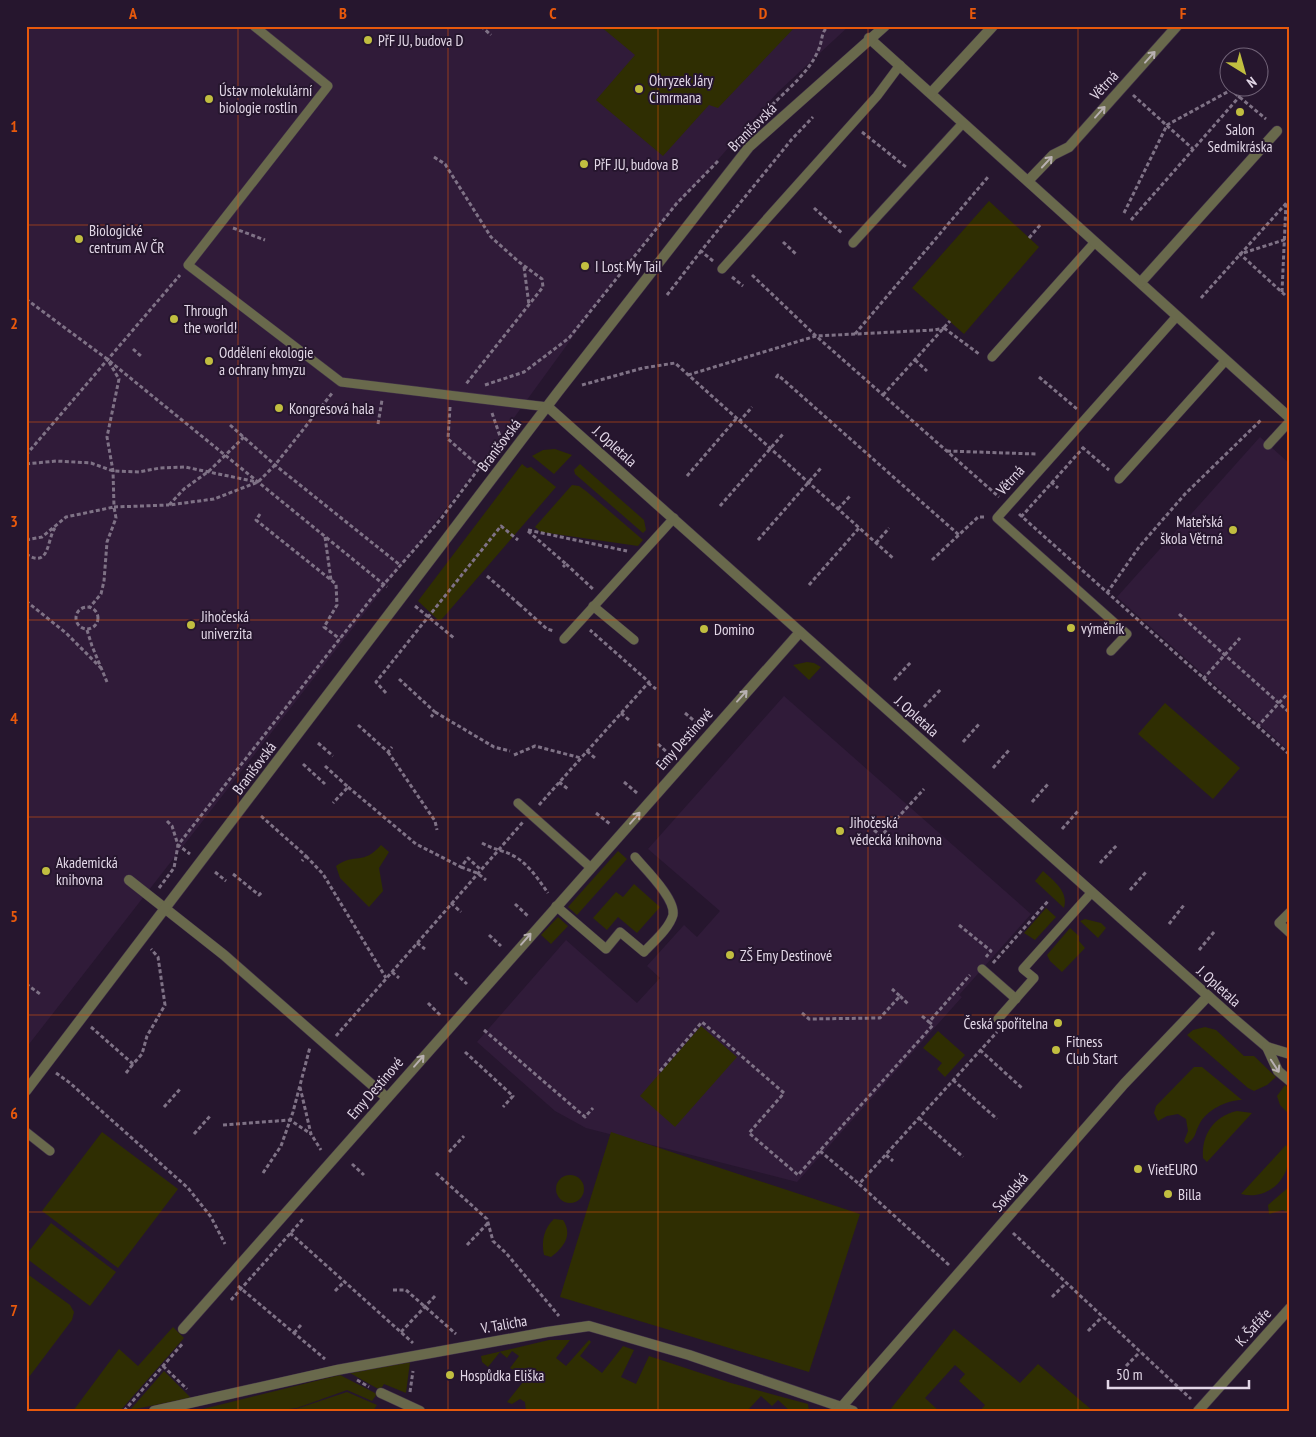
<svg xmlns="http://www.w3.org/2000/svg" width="1316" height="1437" viewBox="0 0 1316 1437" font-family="'PT Sans Narrow',sans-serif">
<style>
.built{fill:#301b39}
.green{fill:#2f2e02}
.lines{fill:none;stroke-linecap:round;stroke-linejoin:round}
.service-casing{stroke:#403148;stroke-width:10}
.pedestrian-casing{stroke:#403148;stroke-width:11}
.minor-casing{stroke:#403148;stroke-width:11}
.tertiary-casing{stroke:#403148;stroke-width:11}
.path{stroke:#7f7286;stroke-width:3;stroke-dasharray:4 2.5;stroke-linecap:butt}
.service{stroke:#69694c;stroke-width:9}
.pedestrian{stroke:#69694c;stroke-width:10}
.minor{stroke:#69694c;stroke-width:10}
.tertiary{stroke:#69694c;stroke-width:10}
.oneway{stroke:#b8b0b1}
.grid{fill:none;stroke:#e8590c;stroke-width:1;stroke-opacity:0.55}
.poi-dot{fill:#c1be40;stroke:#26162e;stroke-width:2}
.labels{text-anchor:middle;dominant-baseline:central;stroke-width:4;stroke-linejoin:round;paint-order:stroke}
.poi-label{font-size:15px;fill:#e2d7e7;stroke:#26162e;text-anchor:start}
.street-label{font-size:15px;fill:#e2d7e7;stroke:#26162e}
.neatline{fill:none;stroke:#e8590c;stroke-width:2}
.grid-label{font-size:16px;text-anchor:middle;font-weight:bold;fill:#e8590c}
</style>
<rect width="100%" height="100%" fill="#26162e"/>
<g class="built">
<path d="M 26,26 L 849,26 L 778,92 L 628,261 L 479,466 L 26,1048 Z"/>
<path d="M 1260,437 L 1290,464 L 1290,752 L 1117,597 Z"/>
<path d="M 784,696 L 1031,914 L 959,995 L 962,997 L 797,1182 L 586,1128 L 555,1111 L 477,1042 L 566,940 L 637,1003 L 660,978 L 647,966 L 684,925 L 697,937 L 720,911 L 648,849 Z"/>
</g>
<g class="green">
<path d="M 600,26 L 796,26 L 718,108 L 709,105 L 663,156 L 596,100 L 635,55 Z"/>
<path d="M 989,201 L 1039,247 L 964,334 L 912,288 Z"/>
<path d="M 555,449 L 572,455 L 554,474 L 532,456 L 543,450 Z"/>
<path d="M 522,464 L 527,468 L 531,467 L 556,487 L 442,619 L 438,620 L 418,601 Z"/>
<path d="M 580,464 L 644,520 L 646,530 L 643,533 L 575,474 L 574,470 Z"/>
<path d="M 572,485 L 579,486 L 586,491 L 643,540 L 638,546 L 541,532 L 535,527 Z"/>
<path d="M 807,662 L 814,663 L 821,667 L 809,680 L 793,665 Z"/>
<path d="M 1165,703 L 1240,768 L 1213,799 L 1138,734 Z"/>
<path d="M 381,845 L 389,852 L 379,868 L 383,891 L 369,907 L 340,878 L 336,866 C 355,852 363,866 381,845 Z"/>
<path d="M 618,851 L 627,859 L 577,915 L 568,907 Z"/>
<path d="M 1043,871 C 1054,881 1069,892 1064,908 L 1035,881 Z"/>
<path d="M 634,884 L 660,907 L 637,933 L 618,917 L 607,930 L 593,918 L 616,892 L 623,897 Z"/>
<path d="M 1046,908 L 1056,917 L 1035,940 L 1024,933 Z"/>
<path d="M 558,917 L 568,926 L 551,944 L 541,935 Z"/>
<path d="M 1085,919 L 1101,923 L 1106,928 L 1098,938 L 1080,921 Z"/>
<path d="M 1070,928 L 1079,936 L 1079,941 L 1085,948 L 1062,972 L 1050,961 L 1047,955 Z"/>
<path d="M 701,1026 L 737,1057 L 675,1127 L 640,1096 Z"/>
<path d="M 1205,1027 L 1216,1030 L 1244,1056 L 1254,1056 L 1276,1077 L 1267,1085 L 1254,1091 L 1248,1088 L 1187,1035 L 1193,1030 Z"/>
<path d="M 938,1031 L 965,1055 L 945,1077 L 937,1069 L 942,1063 L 923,1048 Z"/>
<path d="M 1194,1067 L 1202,1067 L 1242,1100 C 1227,1100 1206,1110 1199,1125 C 1194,1135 1197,1136 1187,1144 L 1184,1141 L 1188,1131 L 1186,1119 L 1178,1114 L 1167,1116 L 1158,1121 L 1154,1113 L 1156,1106 Z"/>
<path d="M 1285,1085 L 1290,1089 L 1290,1115 L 1280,1105 L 1277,1096 Z"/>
<path d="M 1237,1111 L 1252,1113 L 1207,1162 L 1203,1158 C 1201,1135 1214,1116 1237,1111 Z"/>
<path d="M 102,1132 L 178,1189 L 118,1268 L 42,1211 Z"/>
<path d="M 611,1132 L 860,1214 L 809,1372 L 560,1297 Z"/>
<path d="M 1286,1145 L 1289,1149 C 1292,1177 1269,1201 1241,1194 Z"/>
<circle cx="570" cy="1189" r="14"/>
<path d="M 1290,1186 L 1290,1214 L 1283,1210 L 1269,1214 L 1268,1205 Z"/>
<path d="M 554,1219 L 563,1220 C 573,1235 564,1247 551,1257 L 544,1255 C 541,1241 544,1228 554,1219 Z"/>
<path d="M 51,1223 L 116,1272 L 90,1306 L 26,1258 L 26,1255 Z"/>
<path d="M 26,1273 L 70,1305 L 74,1312 L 72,1320 L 26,1381 Z"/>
<path d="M 173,1327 L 184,1338 L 120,1411 L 73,1411 L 119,1349 L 138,1366 Z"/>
<path d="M 954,1329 L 1020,1383 L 1038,1364 L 1093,1411 L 980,1411 L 985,1405 L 959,1381 L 965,1374 L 955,1365 L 925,1398 L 939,1411 L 889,1411 Z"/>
<path d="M 549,1340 L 570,1340 L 556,1358 L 566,1366 L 589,1340 L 591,1342 L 580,1356 L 602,1373 L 623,1346 L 634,1350 L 621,1377 L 636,1384 L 649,1356 L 731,1383 L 808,1404 L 809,1411 L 790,1411 L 778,1400 L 772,1406 L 761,1396 L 747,1411 L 526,1411 L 525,1402 L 520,1399 L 512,1404 L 507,1402 L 527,1377 L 510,1368 L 519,1356 L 512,1351 L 507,1358 L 500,1352 L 488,1367 L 482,1362 L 481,1356 Z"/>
<path d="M 410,1362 L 406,1393 L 384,1384 L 380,1390 L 350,1373 Z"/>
<path d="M 164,1371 L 191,1398 L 130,1410 Z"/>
<path d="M 340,1375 L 377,1394 L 372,1401 L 347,1390 L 297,1408 L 274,1411 L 195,1411 Z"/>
<path d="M 347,1392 L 377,1405 L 373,1411 L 290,1411 Z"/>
</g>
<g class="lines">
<defs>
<g id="service">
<path d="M 254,26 L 328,86 L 188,265 L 341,382 L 548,407"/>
<path d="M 853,243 L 963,123"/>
<path d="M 722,269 L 877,96 L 900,65"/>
<path d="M 992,357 L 1095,242"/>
<path d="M 1268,445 L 1290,421"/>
<path d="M 1119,479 L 1226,360"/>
<path d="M 593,606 L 634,640"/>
<path d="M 564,639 L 674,518"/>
<path d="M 1111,651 L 1127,634 L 997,518 L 1177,316"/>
<path d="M 518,803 L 590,867"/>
<path d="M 556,906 L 606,949 L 620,932 L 644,952 C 653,942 669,929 673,915 C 676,899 645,869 635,857"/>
<path d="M 1290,912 L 1279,923 L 1290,933"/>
<path d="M 982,969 L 1016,999"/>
<path d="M 998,1019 L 1034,978 L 1023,969 L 1092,892"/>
<path d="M 26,1132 L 50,1151"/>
</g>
<path id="pedestrian" d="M 154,1411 L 337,1370 L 547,1332 L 589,1326 L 689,1355 L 853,1411"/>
<g id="minor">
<path d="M 869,38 L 1290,418"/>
<path d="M 931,93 L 993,26"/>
<path d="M 1028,181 L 1053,155 L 1069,147 L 1177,26"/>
<path d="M 1141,282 L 1277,131"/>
<path d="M 129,880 L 224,955 L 387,1098"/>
<path d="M 183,1329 L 800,632"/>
<path d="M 381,1393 L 420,1411"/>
<path d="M 838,1411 L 1124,1084 L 1208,996"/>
<path d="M 1198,1411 L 1290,1308"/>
</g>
<g id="tertiary">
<path d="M 548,407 L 1234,1019 L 1267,1047 L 1290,1054"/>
<path d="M 1267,1047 L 1278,1071 L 1290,1081"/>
<path d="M 26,1091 L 558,392 L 749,147 L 885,26"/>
</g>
</defs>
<use href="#service" class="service-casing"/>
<use href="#pedestrian" class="pedestrian-casing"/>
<use href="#minor" class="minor-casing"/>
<use href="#tertiary" class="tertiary-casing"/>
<g class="path">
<path d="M 481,26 L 491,35"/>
<path d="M 1133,95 L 1193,149"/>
<path d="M 772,105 C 788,89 809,72 818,51 C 823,41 820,34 828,26"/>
<path d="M 862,132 L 906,167"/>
<path d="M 434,157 L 445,164 L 491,237 L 519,262 L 542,279 L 543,287 L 466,384"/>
<path d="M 814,208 L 843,234"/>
<path d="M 1124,213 L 1167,125 L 1231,90 L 1266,119"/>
<path d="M 1131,220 L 1240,96"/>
<path d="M 233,228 L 265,240"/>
<path d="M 1029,238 L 1041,224"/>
<path d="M 783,242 L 796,254"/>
<path d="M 713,261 L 701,251 L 792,139 L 813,117"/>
<path d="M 524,267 L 529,305"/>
<path d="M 752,275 L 816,336 L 999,497"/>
<path d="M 732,277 L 743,286"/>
<path d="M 1282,292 L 1286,203"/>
<path d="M 667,295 L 701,251"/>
<path d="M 1285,295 L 1240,254 L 1290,238"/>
<path d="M 1201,298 L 1290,199"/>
<path d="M 26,299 L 107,359 L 387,587"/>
<path d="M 944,328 L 979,354"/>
<path d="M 855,334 L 988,177"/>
<path d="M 133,349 L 142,357"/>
<path d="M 915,360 L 927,371"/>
<path d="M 109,362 L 119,379 L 107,437 L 113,471 L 114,507 L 169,505"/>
<path d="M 688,375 L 816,336 L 934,330 L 944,328"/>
<path d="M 1039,377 L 1077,409"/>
<path d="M 776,378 L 778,375 L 959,535"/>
<path d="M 485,385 L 524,372 L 569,338 L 677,203 L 719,160"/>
<path d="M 582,385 L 643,368 L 675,363 L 894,559"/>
<path d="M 883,395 L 950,321"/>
<path d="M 450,407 L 448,439 L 481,468"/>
<path d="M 492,413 L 501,439"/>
<path d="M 739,422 L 752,407"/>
<path d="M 378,424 L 382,400"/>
<path d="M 230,425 L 275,465 L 400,565"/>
<path d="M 244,437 L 209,471 L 184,489 L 169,505 L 214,499 L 258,482 L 275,465 L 333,392"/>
<path d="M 1082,447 L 1109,470"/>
<path d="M 947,451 L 1036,454"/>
<path d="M 26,455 L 180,275"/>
<path d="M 26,464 L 56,461 L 91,463 L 113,471 L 139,472 L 160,468 L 185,467 L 257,482"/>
<path d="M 687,476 L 736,419"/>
<path d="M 1051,482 L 1058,488"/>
<path d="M 720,506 L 783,434"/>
<path d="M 838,509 L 851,495"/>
<path d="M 260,514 L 256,520 L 336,584 L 337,605 L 324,627 L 340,639"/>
<path d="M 1019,514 L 1290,755"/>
<path d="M 1021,517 L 1083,448"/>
<path d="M 528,530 L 627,551"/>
<path d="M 528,531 L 566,564 L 563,567"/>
<path d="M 325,537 L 331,580"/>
<path d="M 26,540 L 42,537 L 66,517 L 114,507 L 116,518 L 107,542 L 104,581 L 101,594 L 90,607"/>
<path d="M 758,540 L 821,468"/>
<path d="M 876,543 L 889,528"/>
<path d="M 26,554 C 50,570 47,538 55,528"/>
<path d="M 932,560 L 978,517 L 984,517"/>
<path d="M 566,564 L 593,589"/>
<path d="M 487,576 L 519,604 L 521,602"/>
<path d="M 809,585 L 859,528"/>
<path d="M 1107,593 L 1139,547 L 1185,494 L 1262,419"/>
<path d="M 26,601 L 66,633 L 101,668"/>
<path d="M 519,604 L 547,629 L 554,631"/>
<path d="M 415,606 L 454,638"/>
<circle cx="87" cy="618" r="11"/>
<path d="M 1179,614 L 1290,713"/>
<path d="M 87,630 L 92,646 L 107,682"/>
<path d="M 399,679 L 435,712 L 431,717"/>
<path d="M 1203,679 L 1240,638"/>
<path d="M 894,680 L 911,662"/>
<path d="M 648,683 L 656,689"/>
<path d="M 386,693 L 376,682 L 501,526 L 518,540"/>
<path d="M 924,707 L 941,689"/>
<path d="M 435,712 L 494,747 L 510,751"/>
<path d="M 621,713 L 629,720"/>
<path d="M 685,713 L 698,724"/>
<path d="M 358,725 L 388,752 L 392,747"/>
<path d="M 1257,727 L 1290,691"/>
<path d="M 963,742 L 980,723"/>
<path d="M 318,743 L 333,756"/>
<path d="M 658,744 L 670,755"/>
<path d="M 587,751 L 595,758"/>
<path d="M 388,752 L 435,821 L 437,830"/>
<path d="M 514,755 L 535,746 L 581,758"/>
<path d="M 303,764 L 325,784"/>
<path d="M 325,766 L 348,787 L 333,803"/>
<path d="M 993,768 L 1010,749"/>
<path d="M 559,782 L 568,789"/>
<path d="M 624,782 L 637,793"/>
<path d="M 348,787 L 416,844 L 461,867 L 468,858 L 480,869"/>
<path d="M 1032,802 L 1048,784"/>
<path d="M 539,805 L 649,682 L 590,630"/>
<path d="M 596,813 L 610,824"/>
<path d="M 261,816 L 306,856 L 302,861"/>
<path d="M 167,821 L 172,826 L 178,845 L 190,854"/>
<path d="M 1062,829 L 1078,811"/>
<path d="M 874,830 L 881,836 L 924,789"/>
<path d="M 482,843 C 492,849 502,850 512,855 C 528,863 538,879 548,893"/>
<path d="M 306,856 L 323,874 L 386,978"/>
<path d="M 1100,863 L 1117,845"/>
<path d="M 461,867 L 477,873 L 486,880"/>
<path d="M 215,872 L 226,881"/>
<path d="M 233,874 L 259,895 L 263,891"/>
<path d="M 159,888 L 174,868 L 178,845 L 371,599 L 440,520 L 501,439 L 503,441"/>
<path d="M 1130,890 L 1146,872"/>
<path d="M 451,903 L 461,912"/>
<path d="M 515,904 L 528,916"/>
<path d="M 1169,924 L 1184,905"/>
<path d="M 959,925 L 991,951 L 986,957"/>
<path d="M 489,935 L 501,946"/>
<path d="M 417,943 L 425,949"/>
<path d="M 1199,950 L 1214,932"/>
<path d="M 993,963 L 1049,900"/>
<path d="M 392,972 L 399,978"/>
<path d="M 455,973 L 467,984"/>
<path d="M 26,984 L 40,994"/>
<path d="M 900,996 L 908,1004"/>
<path d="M 428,1003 L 440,1015"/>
<path d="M 802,1013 L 809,1019 L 880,1018 L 900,996 L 892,989"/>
<path d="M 922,1016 L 929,1022"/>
<path d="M 1289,1026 L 1290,1025"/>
<path d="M 91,1027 L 133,1064 L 142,1054 L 147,1036 L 165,1005 L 158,957 L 151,949"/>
<path d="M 484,1030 L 585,1117 L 593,1108"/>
<path d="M 336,1036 L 523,822"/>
<path d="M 980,1050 L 1023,1089"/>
<path d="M 465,1052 L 513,1096 L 503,1107"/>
<path d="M 660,1071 L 702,1022 L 784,1093 L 749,1133 L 798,1175 L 933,1025 L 929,1022 L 970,975"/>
<path d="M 56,1073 L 70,1083 L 188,1188 L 211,1217 L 225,1244"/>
<path d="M 126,1073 L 133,1064"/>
<path d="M 953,1080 L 997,1119"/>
<path d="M 300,1087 L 311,1134 L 321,1150"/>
<path d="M 164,1107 L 181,1088"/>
<path d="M 919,1118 L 963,1157"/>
<path d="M 223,1125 L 290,1120 L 311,1134"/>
<path d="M 194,1134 L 211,1115"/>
<path d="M 820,1151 L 859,1184"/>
<path d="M 449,1152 L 464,1136"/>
<path d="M 886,1155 L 893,1161"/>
<path d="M 352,1164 L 364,1175"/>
<path d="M 263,1173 L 281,1146 L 293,1112 L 310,1047"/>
<path d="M 436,1173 L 487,1219 L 493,1241 L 506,1253 L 559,1316"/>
<path d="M 290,1233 L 413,1343"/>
<path d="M 1013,1233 L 1191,1399"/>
<path d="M 467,1245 L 488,1223"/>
<path d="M 949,1265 L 859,1184 L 997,1032"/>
<path d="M 238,1286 L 325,1359"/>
<path d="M 393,1290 L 406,1290 L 456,1334"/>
<path d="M 335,1291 L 344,1282"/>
<path d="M 1052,1297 L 1066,1283"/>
<path d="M 231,1300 L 303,1219"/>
<path d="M 1088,1331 L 1102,1317"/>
<path d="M 401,1332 L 435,1296"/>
<path d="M 294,1333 L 301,1325"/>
<path d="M 163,1366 L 187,1389"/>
<path d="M 1126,1366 L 1140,1352"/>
<path d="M 357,1380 L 369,1387"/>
<path d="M 410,1392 L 413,1371"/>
<path d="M 124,1411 L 183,1343"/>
</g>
<use href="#service" class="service"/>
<use href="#pedestrian" class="pedestrian"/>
<use href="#minor" class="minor"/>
<use href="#tertiary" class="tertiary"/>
</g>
<defs><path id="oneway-shaft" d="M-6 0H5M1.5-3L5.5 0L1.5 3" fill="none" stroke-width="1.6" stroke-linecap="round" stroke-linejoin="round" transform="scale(1.25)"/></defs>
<g class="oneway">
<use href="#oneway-shaft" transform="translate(1150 57) rotate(-48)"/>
<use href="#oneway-shaft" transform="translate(1100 112) rotate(-48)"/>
<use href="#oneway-shaft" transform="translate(1047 162) rotate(-47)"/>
<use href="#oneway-shaft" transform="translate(742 696) rotate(-48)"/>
<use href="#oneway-shaft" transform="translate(635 818) rotate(-49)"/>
<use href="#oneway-shaft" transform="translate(526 939) rotate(-49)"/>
<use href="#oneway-shaft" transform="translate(419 1061) rotate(-49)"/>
<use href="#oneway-shaft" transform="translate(1275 1066) rotate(57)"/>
</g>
<path class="grid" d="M 238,26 L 238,1411M 448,26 L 448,1411M 658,26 L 658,1411M 868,26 L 868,1411M 1078,26 L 1078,1411M 26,225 L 1290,225M 26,422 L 1290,422M 26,620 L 1290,620M 26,817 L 1290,817M 26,1015 L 1290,1015M 26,1212 L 1290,1212"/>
<g class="poi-dot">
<circle cx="368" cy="40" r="5"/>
<circle cx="639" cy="89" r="5"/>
<circle cx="209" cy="99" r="5"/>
<circle cx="1240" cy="112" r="5"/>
<circle cx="584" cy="164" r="5"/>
<circle cx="79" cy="239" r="5"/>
<circle cx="585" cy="266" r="5"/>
<circle cx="174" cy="319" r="5"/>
<circle cx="209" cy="361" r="5"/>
<circle cx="279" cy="408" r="5"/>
<circle cx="1233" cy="530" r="5"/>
<circle cx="191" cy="625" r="5"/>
<circle cx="1071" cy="628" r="5"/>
<circle cx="704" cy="629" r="5"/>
<circle cx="840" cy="831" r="5"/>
<circle cx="46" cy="871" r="5"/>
<circle cx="730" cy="955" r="5"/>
<circle cx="1058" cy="1023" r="5"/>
<circle cx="1056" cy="1050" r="5"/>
<circle cx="1138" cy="1169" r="5"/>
<circle cx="1168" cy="1194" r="5"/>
<circle cx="450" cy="1375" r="5"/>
</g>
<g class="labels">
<g class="poi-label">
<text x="378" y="40">PřF JU, budova D</text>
<text x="649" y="80">Ohryzek Járy<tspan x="649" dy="17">Cimrmana</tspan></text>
<text x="219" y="90">Ústav molekulární<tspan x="219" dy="17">biologie rostlin</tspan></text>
<text x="1240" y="129" text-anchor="middle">Salon<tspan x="1240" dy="17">Sedmikráska</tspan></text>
<text x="594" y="164">PřF JU, budova B</text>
<text x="89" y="230">Biologické<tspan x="89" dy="17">centrum AV ČR</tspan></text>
<text x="595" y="266">I Lost My Tail</text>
<text x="184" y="310">Through<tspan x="184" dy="17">the world!</tspan></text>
<text x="219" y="352">Oddělení ekologie<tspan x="219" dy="17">a ochrany hmyzu</tspan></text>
<text x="289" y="408">Kongresová hala</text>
<text x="1223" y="521" text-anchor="end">Mateřská<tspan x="1223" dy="17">škola Větrná</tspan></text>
<text x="201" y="616">Jihočeská<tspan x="201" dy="17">univerzita</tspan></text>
<text x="1081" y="628">výměník</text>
<text x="714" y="629">Domino</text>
<text x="850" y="822">Jihočeská<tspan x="850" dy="17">vědecká knihovna</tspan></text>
<text x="56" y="862">Akademická<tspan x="56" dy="17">knihovna</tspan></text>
<text x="740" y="955">ZŠ Emy Destinové</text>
<text x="1048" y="1023" text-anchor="end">Česká spořitelna</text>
<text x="1066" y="1041">Fitness<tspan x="1066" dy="17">Club Start</tspan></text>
<text x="1148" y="1169">VietEURO</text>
<text x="1178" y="1194">Billa</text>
<text x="460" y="1375">Hospůdka Eliška</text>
</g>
<g class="street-label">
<text transform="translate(1104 85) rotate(-47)">Větrná</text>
<text transform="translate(752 127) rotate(-45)">Branišovská</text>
<text transform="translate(499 445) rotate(-53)">Branišovská</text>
<text transform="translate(615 446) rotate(42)">J. Opletala</text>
<text transform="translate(1010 480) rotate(-48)">Větrná</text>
<text transform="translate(917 716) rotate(42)">J. Opletala</text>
<text transform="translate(684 739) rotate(-48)">Emy Destinové</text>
<text transform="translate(254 768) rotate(-53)">Branišovská</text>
<text transform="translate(1219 986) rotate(42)">J. Opletala</text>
<text transform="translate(375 1088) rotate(-49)">Emy Destinové</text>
<text transform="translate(1010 1192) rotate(-49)">Sokolská</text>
<text transform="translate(504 1324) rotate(-10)">V. Talicha</text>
<text transform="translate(1253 1327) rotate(-48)">K. Šafáře</text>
</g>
</g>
<rect width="1316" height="1437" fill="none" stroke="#26162e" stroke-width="55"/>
<g transform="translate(1244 72) rotate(143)"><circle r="24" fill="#26162e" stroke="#716378"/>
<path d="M0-4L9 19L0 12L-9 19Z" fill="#c1be40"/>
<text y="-8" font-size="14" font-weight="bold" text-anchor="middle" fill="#e2d7e7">N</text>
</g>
<path d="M1108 1380v8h141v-8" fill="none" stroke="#e2d7e7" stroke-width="2.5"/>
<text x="1116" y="1380" font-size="15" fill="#e2d7e7" stroke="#26162e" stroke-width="4" paint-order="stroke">50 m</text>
<rect x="28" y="28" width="1260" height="1382" class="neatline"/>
<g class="grid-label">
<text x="133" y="19">A</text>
<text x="343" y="19">B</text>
<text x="553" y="19">C</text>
<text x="763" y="19">D</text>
<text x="973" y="19">E</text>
<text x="1183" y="19">F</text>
<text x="14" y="132">1</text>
<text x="14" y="329">2</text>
<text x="14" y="527">3</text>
<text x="14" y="724">4</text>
<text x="14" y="922">5</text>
<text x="14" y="1119">6</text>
<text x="14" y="1316">7</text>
</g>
</svg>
